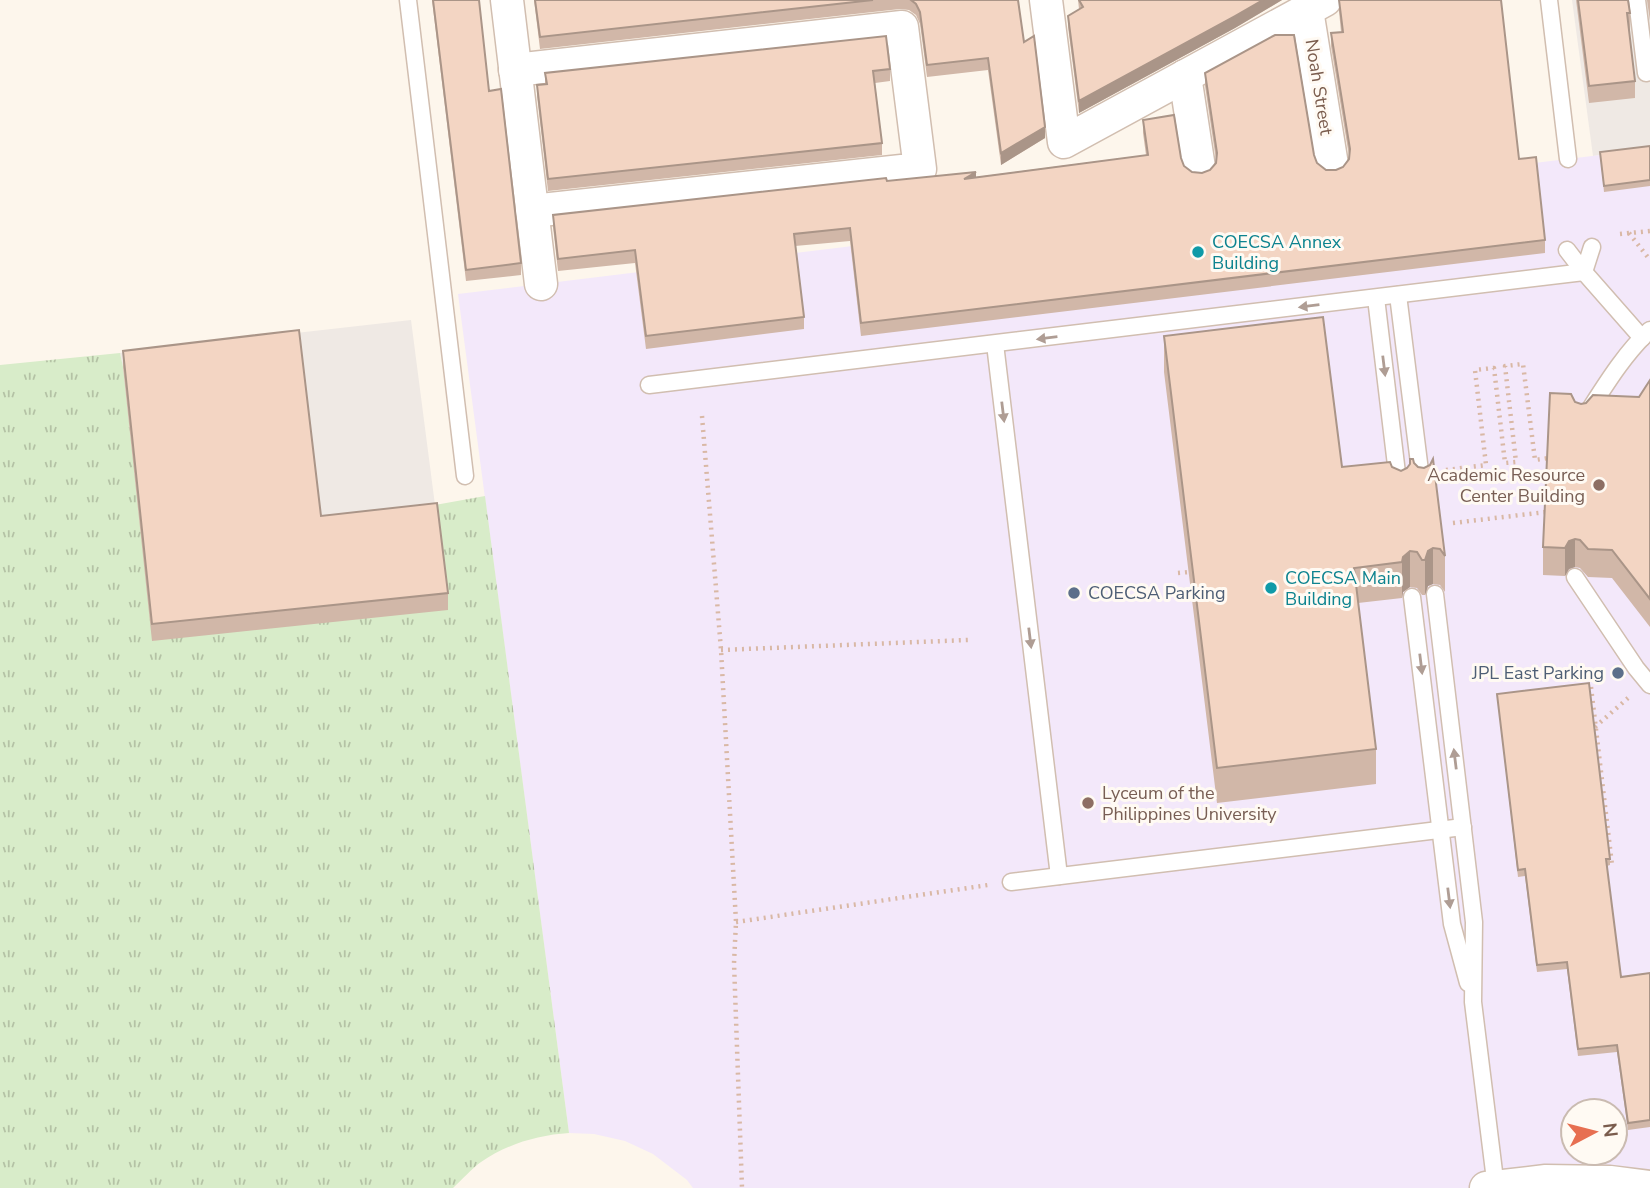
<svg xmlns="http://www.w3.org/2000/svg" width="1650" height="1188" viewBox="0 0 1650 1188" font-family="'Nunito Sans',sans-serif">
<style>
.industrial{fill:#efe9e4}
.education{fill:#f3e8fa;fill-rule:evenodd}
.grass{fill:url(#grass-tufts)}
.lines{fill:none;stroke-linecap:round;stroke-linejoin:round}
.lane-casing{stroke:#d1beb0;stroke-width:19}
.street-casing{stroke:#d1beb0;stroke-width:35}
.path{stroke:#d9b8a5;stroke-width:4.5;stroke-dasharray:2 5;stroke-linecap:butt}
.lane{stroke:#fff;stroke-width:16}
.street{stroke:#fff;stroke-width:32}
.wall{fill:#d1b7a8}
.shaded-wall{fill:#aa9588}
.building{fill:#f3d5c3;stroke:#aa9588;stroke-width:2}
.oneway{fill:#af9d94}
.culture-dot{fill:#0f9aa8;stroke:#fffaf3;stroke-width:2.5}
.education-dot{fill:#8d6e63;stroke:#fffaf3;stroke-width:2.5}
.service-dot{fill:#5c6f8a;stroke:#fffaf3;stroke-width:2.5}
.labels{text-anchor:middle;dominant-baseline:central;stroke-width:6;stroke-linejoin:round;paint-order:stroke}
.street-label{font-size:18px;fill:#7a5c4d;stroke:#fffaf3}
.culture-label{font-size:18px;fill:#0d838f;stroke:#fffaf3;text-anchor:start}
.education-label{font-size:18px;fill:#785e54;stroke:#fffaf3;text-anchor:end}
.service-label{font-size:18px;fill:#4e5e75;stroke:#fffaf3;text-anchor:start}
</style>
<defs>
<pattern id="grass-tufts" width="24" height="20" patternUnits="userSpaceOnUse" patternTransform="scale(1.75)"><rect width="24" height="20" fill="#d8ecc9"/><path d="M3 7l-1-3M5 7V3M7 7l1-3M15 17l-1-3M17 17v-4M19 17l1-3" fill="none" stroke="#b4c2a5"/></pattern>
</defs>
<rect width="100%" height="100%" fill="#fdf6ec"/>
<g class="industrial">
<path d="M 1572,0 L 1650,0 L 1650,149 L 1593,156 Z"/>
<path d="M 411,320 L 435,505 L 153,641 L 123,368 L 120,353 Z"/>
</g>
<path class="education" d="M 1650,149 L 1650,1188 L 693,1188 L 687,1180 L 653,1154 L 625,1141 L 594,1134 L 569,1133 L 458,294 ZM 1573,1111 L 1615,1111 L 1615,1153 L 1573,1153 Z"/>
<path class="grass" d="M 120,353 L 123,367 L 153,641 L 435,505 L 485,496 L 569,1133 C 538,1135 507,1144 481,1162 C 471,1169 462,1180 453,1188 L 0,1188 L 0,365 Z"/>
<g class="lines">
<defs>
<g id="lane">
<path d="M 408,0 L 465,476"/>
<path d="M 1549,0 L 1568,159"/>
<path d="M 1637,0 L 1646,73 L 1650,72"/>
<path d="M 1567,250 L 1584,272 L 1642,338"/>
<path d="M 1584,272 L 1592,247"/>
<path d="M 1398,295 L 1422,487"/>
<path d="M 1376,298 L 1399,490"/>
<path d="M 995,344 L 1059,876"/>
<path d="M 649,385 L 1584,272"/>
<path d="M 1588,412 C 1606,384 1625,353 1650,330"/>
<path d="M 1575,577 L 1636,668 L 1650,685"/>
<path d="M 1435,594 L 1474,922 L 1473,1002 L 1496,1188"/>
<path d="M 1412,597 L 1452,924 L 1468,983"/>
<path d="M 1011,882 L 1463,827"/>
</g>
<g id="street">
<path d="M 507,0 L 541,284"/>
<path d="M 1046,0 L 1064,142 L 1325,0"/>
<path d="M 1307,10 L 1332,165"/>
<path d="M 515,70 L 902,27 L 920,169 L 532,211"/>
<path d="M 1185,76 L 1199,168"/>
<path d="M 1486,1188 L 1546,1181 L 1610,1182 L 1650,1187"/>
</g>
</defs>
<use href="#lane" class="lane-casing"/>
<use href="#street" class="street-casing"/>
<g class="path">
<path d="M 1629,233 L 1650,260"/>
<path d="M 1620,234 L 1650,231"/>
<path d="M 702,416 L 721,650 L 736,922 L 734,963 L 742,1188"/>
<path d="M 1446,470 L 1486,465 L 1475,370 L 1494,368 L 1505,463 L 1516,462 L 1505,366 L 1523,364 L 1535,460 L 1549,458"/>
<path d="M 1453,523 L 1546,512"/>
<path d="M 1178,573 L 1189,572"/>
<path d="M 721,650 L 968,640"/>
<path d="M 1584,687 L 1591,687 L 1612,865"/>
<path d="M 1595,727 L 1628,698"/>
<path d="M 736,922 L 988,885"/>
</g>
<use href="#lane" class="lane"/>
<use href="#street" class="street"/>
</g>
<g class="wall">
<path d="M 432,0 L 479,0 L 489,91 L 521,263 L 521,275 L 466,281 Z"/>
<path d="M 534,0 L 1018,0 L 1024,42 L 1045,138 L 1001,165 L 988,70 L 927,77 L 920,24 L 916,15 L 909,10 L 900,9 L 540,49 Z"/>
<path d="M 1078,0 L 1282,0 L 1235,28 L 1079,113 L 1068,27 L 1068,16 L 1079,9 Z"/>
<path d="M 1339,0 L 1519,159 L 1545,240 L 1545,253 L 861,336 L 850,241 L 795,246 L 804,317 L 804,329 L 646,349 L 635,263 L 558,271 L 553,227 L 553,215 L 976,177 L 1146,155 L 1143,133 L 1143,120 L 1181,158 L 1184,166 L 1192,172 L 1202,173 L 1210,170 L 1216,163 L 1216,160 L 1205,86 L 1205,73 L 1314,155 L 1317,163 L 1326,170 L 1336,170 L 1343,167 L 1349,159 L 1349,156 L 1331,46 L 1331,33 L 1341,32 L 1339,11 Z"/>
<path d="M 1576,0 L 1628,0 L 1630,13 L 1630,30 L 1629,30 L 1635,81 L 1635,98 L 1589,103 Z"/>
<path d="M 1647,0 L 1650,0 L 1650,21 Z"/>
<path d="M 890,69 L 890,81 L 875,83 L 882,143 L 882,155 L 548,191 L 537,96 L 537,85 L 545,84 L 545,73 Z"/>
<path d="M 1650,146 L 1650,186 L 1604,192 L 1600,152 Z"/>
<path d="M 1164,336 L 1342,467 L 1392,467 L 1401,471 L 1407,468 L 1445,556 L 1445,592 L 1440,585 L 1433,584 L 1428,586 L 1425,595 L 1422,595 L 1417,588 L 1410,587 L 1403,592 L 1402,598 L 1358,603 L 1376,749 L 1376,784 L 1217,803 L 1164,372 Z"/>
<path d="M 123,351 L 321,516 L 448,593 L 448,610 L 152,641 L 123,367 Z"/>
<path d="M 1650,380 L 1650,627 L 1612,578 L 1588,577 L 1580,568 L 1575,567 L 1569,569 L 1565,576 L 1543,575 L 1543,547 L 1575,402 L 1581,404 L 1639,397 Z"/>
<path d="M 1497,694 L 1610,859 L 1610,865 L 1607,866 L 1621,977 L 1650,973 L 1650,1127 L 1628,1130 L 1617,1052 L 1578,1056 L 1567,969 L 1537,972 L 1525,876 L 1518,877 Z"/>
</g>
<g class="shaded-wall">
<path d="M 1263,0 L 1282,0 L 1235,28 L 1079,113 L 1079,101 Z"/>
<path d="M 1045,127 L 1045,138 L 1001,165 L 1001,153 Z"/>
<path d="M 976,172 L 976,185 L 964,179 Z"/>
<path d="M 1575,539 L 1575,567 L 1569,569 L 1565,576 L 1565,548 L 1569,541 Z"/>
<path d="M 1433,548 L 1433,584 L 1428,586 L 1425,595 L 1425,560 L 1428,551 Z"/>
<path d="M 1410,551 L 1410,587 L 1403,592 L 1402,598 L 1402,562 L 1403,557 Z"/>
</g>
<g class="building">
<path d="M 433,0 L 479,0 L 489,91 L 501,89 L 521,263 L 466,270 Z"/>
<path d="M 535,0 L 873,0 L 540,37 Z"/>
<path d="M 911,0 L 1018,0 L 1024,42 L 1034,36 L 1045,127 L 1001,153 L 988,58 L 927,65 L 920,12 L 916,4 Z"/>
<path d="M 1079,0 L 1263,0 L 1235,16 L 1079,101 L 1068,16 L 1083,7 Z"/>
<path d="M 1339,0 L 1501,0 L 1519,159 L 1536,157 L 1545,240 L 861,323 L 850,228 L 794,234 L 804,317 L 646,336 L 635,250 L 558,259 L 553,215 L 886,178 L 887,181 L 976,172 L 964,179 L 1148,155 L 1143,120 L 1174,115 L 1181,158 L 1184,166 L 1192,172 L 1202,173 L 1210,170 L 1216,163 L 1217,153 L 1205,73 L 1275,35 L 1294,35 L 1314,155 L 1317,163 L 1326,170 L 1336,170 L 1343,167 L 1349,159 L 1350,149 L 1331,33 L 1343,32 Z"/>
<path d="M 1578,0 L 1628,0 L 1630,13 L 1627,13 L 1635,81 L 1589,86 Z"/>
<path d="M 886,36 L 890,69 L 873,71 L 882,143 L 548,179 L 537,85 L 547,84 L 545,73 Z"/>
<path d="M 1650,146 L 1650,180 L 1604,186 L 1600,152 Z"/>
<path d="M 1323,317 L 1342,467 L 1390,462 L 1392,467 L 1401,471 L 1407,468 L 1410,464 L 1410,459 L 1413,459 L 1414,463 L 1418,467 L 1424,468 L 1430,465 L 1433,459 L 1445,556 L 1440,549 L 1433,548 L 1428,551 L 1425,560 L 1422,560 L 1417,552 L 1410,551 L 1403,557 L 1402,562 L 1354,568 L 1376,749 L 1217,768 L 1164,336 Z"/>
<path d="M 299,330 L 321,516 L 437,503 L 448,593 L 152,624 L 123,351 Z"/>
<path d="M 1650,380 L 1650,599 L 1612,550 L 1588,549 L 1580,540 L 1575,539 L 1569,541 L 1565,548 L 1543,547 L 1550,393 L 1571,394 L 1575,402 L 1581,404 L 1586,403 L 1593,395 L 1639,397 Z"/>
<path d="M 1589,683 L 1610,859 L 1606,859 L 1621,977 L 1650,973 L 1650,1120 L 1628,1123 L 1617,1045 L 1578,1049 L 1567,962 L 1537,965 L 1525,869 L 1518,870 L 1497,694 Z"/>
</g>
<defs><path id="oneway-solid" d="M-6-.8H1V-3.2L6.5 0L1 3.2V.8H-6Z" transform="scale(1.75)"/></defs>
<g class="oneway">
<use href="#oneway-solid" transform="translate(1309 306) rotate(173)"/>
<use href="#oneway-solid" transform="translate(1047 338) rotate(173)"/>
<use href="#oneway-solid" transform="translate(1384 366) rotate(83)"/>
<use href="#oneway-solid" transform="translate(1003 412) rotate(83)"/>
<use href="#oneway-solid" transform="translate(1030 638) rotate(83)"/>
<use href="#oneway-solid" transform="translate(1421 664) rotate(83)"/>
<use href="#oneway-solid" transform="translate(1455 759) rotate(-97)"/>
<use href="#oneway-solid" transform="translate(1449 898) rotate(83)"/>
</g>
<g class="culture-dot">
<circle cx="1198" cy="252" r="7"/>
<circle cx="1271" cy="588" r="7"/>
</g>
<g class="education-dot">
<circle cx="1599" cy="485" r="7"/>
<circle cx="1088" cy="803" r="7"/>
</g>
<g class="service-dot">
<circle cx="1074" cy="593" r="7"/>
<circle cx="1618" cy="673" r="7"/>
</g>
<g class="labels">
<g class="street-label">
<text transform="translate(1319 87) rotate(81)">Noah Street</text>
</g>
<g class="culture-label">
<text x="1212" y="242">COECSA Annex<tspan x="1212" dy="21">Building</tspan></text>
<text x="1285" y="578">COECSA Main<tspan x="1285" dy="21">Building</tspan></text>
</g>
<g class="education-label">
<text x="1585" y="475">Academic Resource<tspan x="1585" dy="21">Center Building</tspan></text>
<text x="1102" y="793" text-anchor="start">Lyceum of the<tspan x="1102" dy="21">Philippines University</tspan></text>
</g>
<g class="service-label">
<text x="1088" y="593">COECSA Parking</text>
<text x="1604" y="673" text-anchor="end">JPL East Parking</text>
</g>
</g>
<g transform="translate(1594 1132) rotate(83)"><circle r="33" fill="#fffaf3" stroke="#cabbb1" stroke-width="2"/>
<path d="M0-5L12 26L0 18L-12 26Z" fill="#e76f51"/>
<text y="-10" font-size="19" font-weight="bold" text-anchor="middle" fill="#7a5c4d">N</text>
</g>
</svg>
